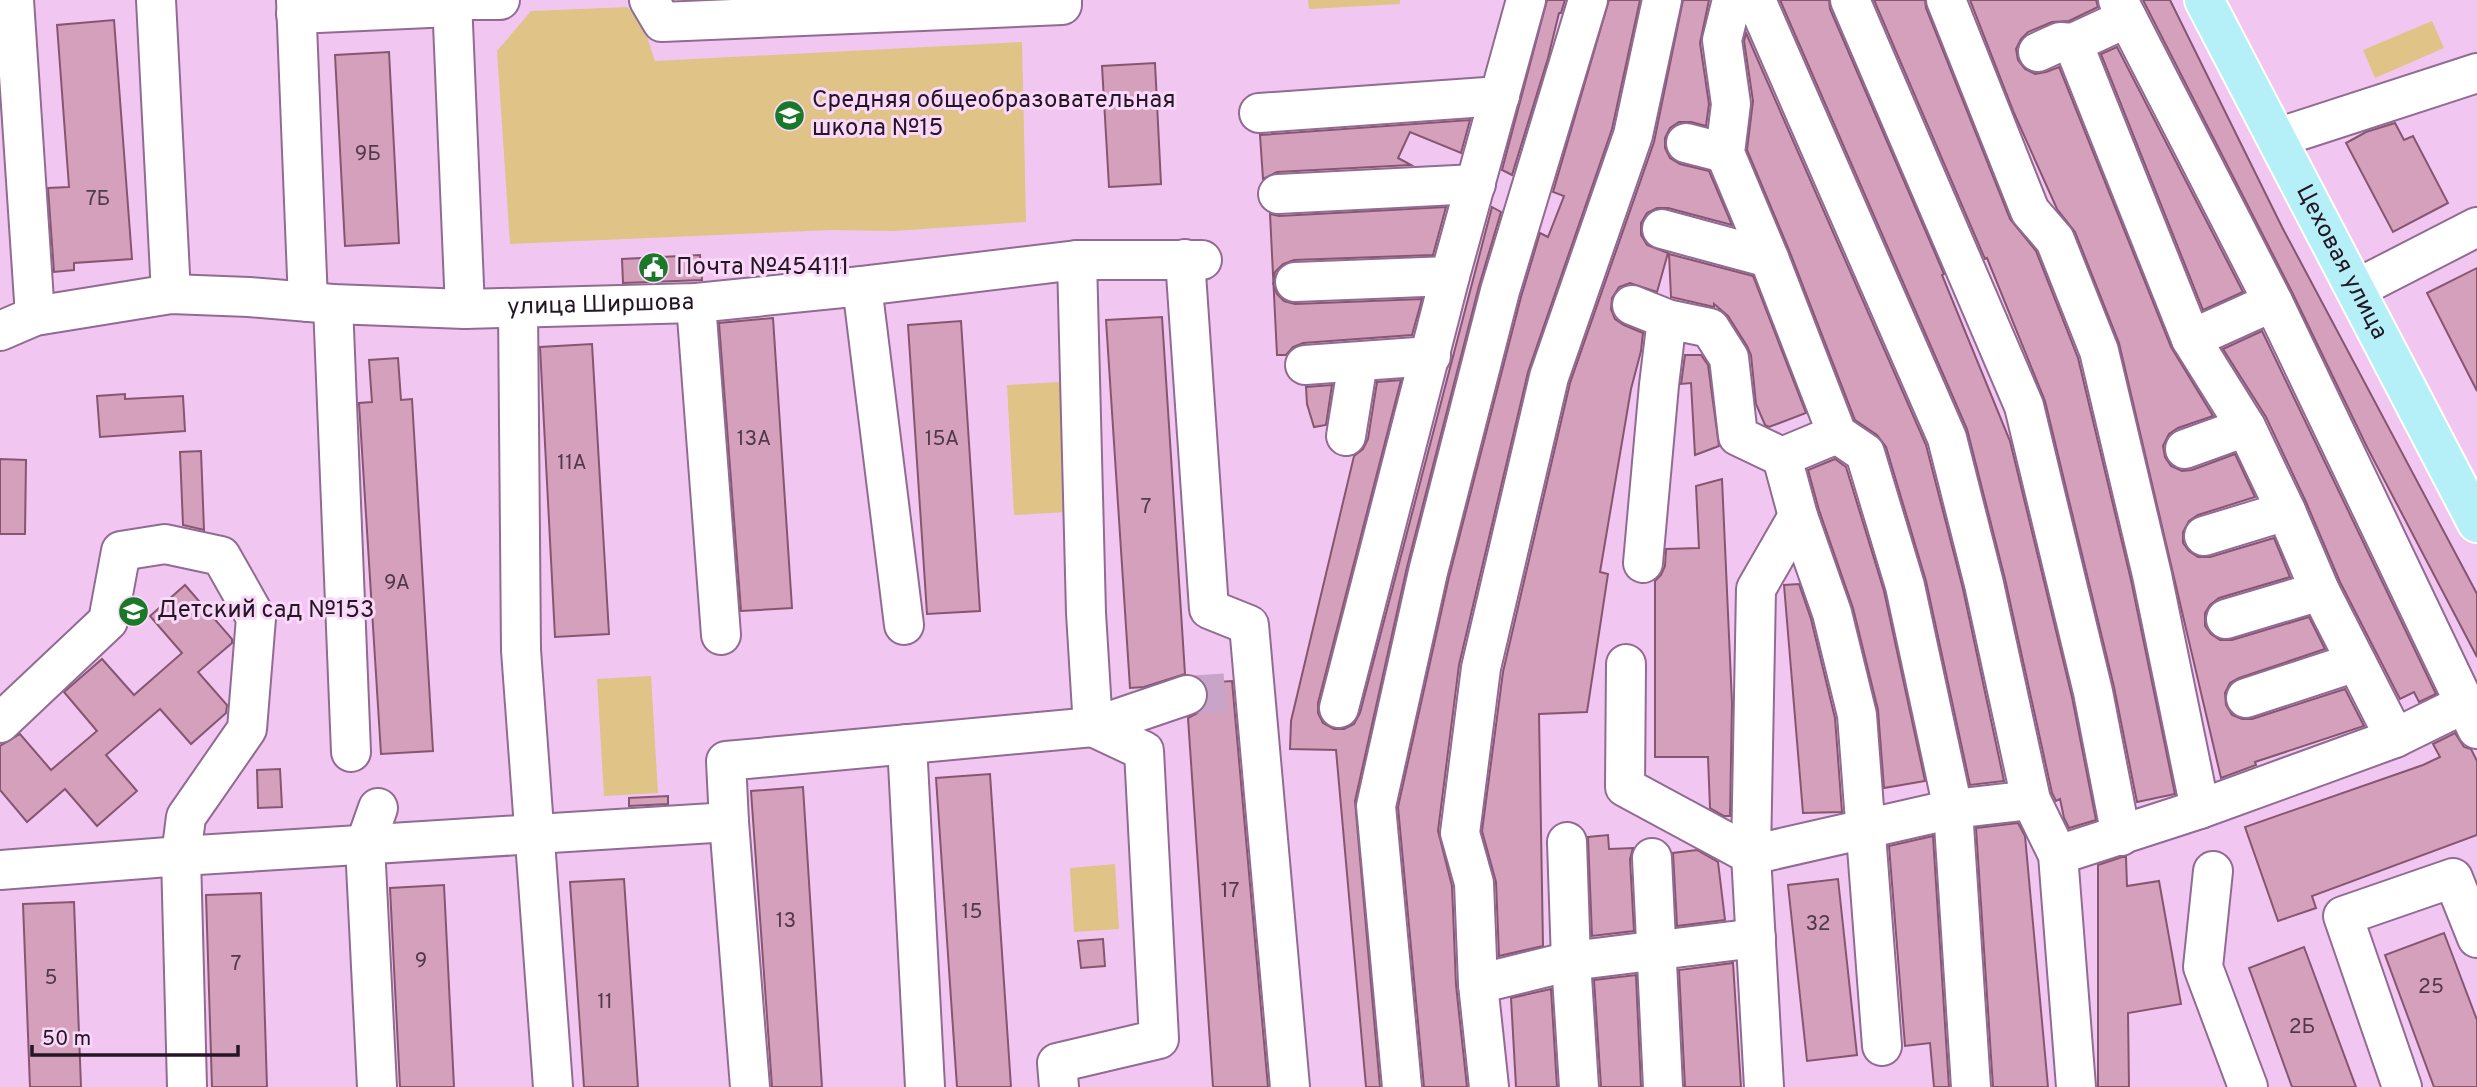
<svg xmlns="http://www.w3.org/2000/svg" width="2477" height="1087" viewBox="0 0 2477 1087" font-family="Overpass,sans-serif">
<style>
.green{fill:#dfc387}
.building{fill:#d5a0bc;stroke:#865671;stroke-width:2}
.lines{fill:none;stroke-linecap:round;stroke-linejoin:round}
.minor-tunnel{stroke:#c8a4c9;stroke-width:38;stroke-dasharray:38 19;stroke-linecap:butt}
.minor-casing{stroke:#916b92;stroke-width:42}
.major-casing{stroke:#fff;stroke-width:42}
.minor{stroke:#fff;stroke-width:38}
.major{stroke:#b5eff7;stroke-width:38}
.labels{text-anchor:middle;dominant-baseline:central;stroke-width:6;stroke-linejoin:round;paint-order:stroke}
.number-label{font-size:21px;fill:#51384c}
.poi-label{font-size:24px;fill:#251626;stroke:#fad8fa;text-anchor:start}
.street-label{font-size:24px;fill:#251626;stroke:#fad8fa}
</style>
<rect width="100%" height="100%" fill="#f1c7f2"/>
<g class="green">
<path d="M 1308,0 L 1400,0 L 1400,4 L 1309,9 Z"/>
<path d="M 627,7 L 642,22 L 655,61 L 1022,42 L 1026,222 L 894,231 L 832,230 L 510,244 L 497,51 L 531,11 Z"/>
<path d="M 2432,21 L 2444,48 L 2375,78 L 2363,50 Z"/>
<path d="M 1060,382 L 1067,512 L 1014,515 L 1007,385 Z"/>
<path d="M 651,676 L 658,793 L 604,796 L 597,679 Z"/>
<path d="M 1115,864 L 1119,929 L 1074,932 L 1070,868 Z"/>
</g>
<g class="building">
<path d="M 1547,0 L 1565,0 L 1561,13 L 1559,13 L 1548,58 L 1512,175 L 1502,170 Z"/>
<path d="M 1609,0 L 1640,0 L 1612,129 L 1528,372 L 1459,665 L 1438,831 L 1452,886 L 1456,985 L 1467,1087 L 1424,1087 L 1398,807 L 1449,577 L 1521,297 L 1540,233 L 1548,237 L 1564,196 L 1553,192 Z"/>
<path d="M 1683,0 L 1709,0 L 1700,43 L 1709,104 L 1706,126 L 1691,122 L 1679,122 L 1670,128 L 1665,138 L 1665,148 L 1670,158 L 1680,164 L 1709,171 L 1732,225 L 1668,208 L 1657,208 L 1647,213 L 1641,223 L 1641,235 L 1647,245 L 1668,253 L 1657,292 L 1630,283 L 1619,287 L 1612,298 L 1611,309 L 1615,319 L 1624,325 L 1643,333 L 1641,351 L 1631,389 L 1600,572 L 1608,574 L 1587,712 L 1539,714 L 1543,946 L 1499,956 L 1496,882 L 1482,831 L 1503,672 L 1570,383 L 1654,142 Z"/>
<path d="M 1780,0 L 1829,0 L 1830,9 L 1944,274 L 1942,275 L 2010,441 L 2072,697 L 2096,820 L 2069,828 L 2064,818 L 2060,799 L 2056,801 L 2052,793 L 2005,579 L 1967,429 Z"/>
<path d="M 1874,0 L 1925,0 L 1926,8 L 2010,219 L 2036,251 L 2078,358 L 2131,580 L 2175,794 L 2137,802 L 2114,687 L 2045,401 L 1987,258 L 1985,259 Z"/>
<path d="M 1970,0 L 2096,0 L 2098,7 L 2069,21 L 2052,22 L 2028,32 L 2021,39 L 2016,49 L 2018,60 L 2025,69 L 2035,74 L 2046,72 L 2059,67 L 2171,347 L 2213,416 L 2178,428 L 2169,434 L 2163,446 L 2165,457 L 2171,466 L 2182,471 L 2192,470 L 2235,454 L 2255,497 L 2198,515 L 2189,521 L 2183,532 L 2183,543 L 2189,551 L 2198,557 L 2210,557 L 2274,538 L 2290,577 L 2219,598 L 2210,605 L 2205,613 L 2205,626 L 2211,634 L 2220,640 L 2232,640 L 2309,617 L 2325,649 L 2239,678 L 2230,683 L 2225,693 L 2226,705 L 2232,715 L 2242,719 L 2252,719 L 2345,689 L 2364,726 L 2255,762 L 2256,765 L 2221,778 L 2119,343 L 2075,232 L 2057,209 L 2014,113 Z"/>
<path d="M 2143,0 L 2170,0 L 2282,227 L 2477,594 L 2477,657 L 2367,447 L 2292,292 Z"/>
<path d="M 114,20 L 132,259 L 74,263 L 74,270 L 54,272 L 48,188 L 69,187 L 57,25 Z"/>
<path d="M 1746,33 L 1926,445 L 1963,589 L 2004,781 L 1970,785 L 1926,581 L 1886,447 L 1877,435 L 1855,420 L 1789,250 L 1747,150 L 1753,101 L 1744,41 Z"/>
<path d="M 2117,47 L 2243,292 L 2203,310 L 2101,54 Z"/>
<path d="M 389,52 L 399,243 L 345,246 L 335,55 Z"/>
<path d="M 1155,63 L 1161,184 L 1109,187 L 1102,66 Z"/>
<path d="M 1470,120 L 1461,153 L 1410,132 L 1398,158 L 1411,165 L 1277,172 L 1263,179 L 1260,135 Z"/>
<path d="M 2395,123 L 2404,140 L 2413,136 L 2448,203 L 2393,232 L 2346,143 L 2366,132 Z"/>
<path d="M 1446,207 L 1433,255 L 1294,260 L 1283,264 L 1275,272 L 1273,284 L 1277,294 L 1284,301 L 1295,304 L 1422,299 L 1412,335 L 1303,343 L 1293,347 L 1286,355 L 1277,355 L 1270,214 L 1279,216 Z"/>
<path d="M 1492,207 L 1501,212 L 1479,286 L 1407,567 L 1355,801 L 1380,1087 L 1366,1087 L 1336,750 L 1290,749 L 1291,721 L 1354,456 L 1363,449 L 1368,439 L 1377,382 L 1401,380 L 1318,703 L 1318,713 L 1323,723 L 1334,729 L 1344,729 L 1354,724 L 1360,713 Z"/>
<path d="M 1669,254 L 1753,276 L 1806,413 L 1769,427 L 1765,425 L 1756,404 L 1751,355 L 1747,346 L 1728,316 L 1714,304 L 1714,307 L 1671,297 Z"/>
<path d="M 700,255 L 702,280 L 623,283 L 622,259 Z"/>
<path d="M 2477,268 L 2477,391 L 2427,293 Z"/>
<path d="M 1162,317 L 1185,674 L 1144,687 L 1130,688 L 1106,320 Z"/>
<path d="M 773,318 L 792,608 L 741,611 L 719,323 Z"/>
<path d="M 961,321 L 980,611 L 927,614 L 908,325 Z"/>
<path d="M 2262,331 L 2436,694 L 2419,702 L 2414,692 L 2400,699 L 2340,582 L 2306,502 L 2266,417 L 2223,349 Z"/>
<path d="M 592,344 L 609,634 L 555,637 L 540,347 Z"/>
<path d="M 1685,355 L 1701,355 L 1708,365 L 1719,446 L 1695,455 L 1691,383 L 1681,384 Z"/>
<path d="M 398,358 L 401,400 L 412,399 L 433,751 L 381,754 L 359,403 L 372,402 L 369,360 Z"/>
<path d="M 1332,385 L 1326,425 L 1314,427 L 1307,404 L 1306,387 Z"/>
<path d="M 125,394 L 125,399 L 183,396 L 185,431 L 100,437 L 97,396 Z"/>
<path d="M 201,451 L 204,530 L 183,525 L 180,452 Z"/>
<path d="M 0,459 L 26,460 L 25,534 L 0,534 Z"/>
<path d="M 1835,459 L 1846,467 L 1884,591 L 1925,781 L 1884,788 L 1878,710 L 1853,608 L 1819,510 L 1808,470 Z"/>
<path d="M 1722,479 L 1732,703 L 1730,816 L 1724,816 L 1710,808 L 1708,757 L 1655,757 L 1655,581 L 1661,575 L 1665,566 L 1666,549 L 1699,548 L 1696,486 Z"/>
<path d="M 1799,584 L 1811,619 L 1835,718 L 1842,812 L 1803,813 L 1784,585 Z"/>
<path d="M 185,585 L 232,639 L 232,643 L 198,672 L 227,705 L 226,713 L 191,744 L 160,709 L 106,755 L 137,791 L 97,826 L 65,789 L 27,822 L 0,790 L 0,746 L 20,734 L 51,770 L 97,731 L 64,692 L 102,659 L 134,695 L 182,653 L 150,616 Z"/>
<path d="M 1232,681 L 1268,1087 L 1213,1087 L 1188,718 L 1203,710 L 1208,700 L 1208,689 L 1204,683 Z"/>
<path d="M 2455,733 L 2464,747 L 2471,749 L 2477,761 L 2477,835 L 2312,896 L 2316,908 L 2278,921 L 2245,827 L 2423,765 L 2440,757 L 2433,744 Z"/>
<path d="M 280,769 L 282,807 L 258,808 L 257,770 Z"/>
<path d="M 990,774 L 1011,1087 L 957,1087 L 936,778 Z"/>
<path d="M 803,787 L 822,1087 L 772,1087 L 751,791 Z"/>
<path d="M 668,796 L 668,804 L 629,806 L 629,798 Z"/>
<path d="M 2018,823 L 2025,836 L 2048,1087 L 1993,1087 L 1976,828 Z"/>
<path d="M 1608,835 L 1609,849 L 1633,848 L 1630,859 L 1634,931 L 1592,936 L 1588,837 Z"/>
<path d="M 1933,836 L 1949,1087 L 1934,1087 L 1930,1043 L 1905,1046 L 1889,846 Z"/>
<path d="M 1697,850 L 1718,862 L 1725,920 L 1677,926 L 1673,853 Z"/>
<path d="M 2122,857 L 2126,857 L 2127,886 L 2159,881 L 2181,1004 L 2128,1013 L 2129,1087 L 2098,1087 L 2098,865 Z"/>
<path d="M 624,879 L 638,1087 L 584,1087 L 570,882 Z"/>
<path d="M 1838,879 L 1857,1055 L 1807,1061 L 1788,885 Z"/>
<path d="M 444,885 L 454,1087 L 400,1087 L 390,888 Z"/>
<path d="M 261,893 L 267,1087 L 212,1087 L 206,895 Z"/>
<path d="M 74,902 L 81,1087 L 30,1087 L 23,904 Z"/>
<path d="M 2444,933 L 2477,1020 L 2477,1087 L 2434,1087 L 2385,955 Z"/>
<path d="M 1103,939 L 1105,966 L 1081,968 L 1078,941 Z"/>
<path d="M 2304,947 L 2356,1087 L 2292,1087 L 2249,968 Z"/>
<path d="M 1733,963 L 1741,1087 L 1685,1087 L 1679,970 Z"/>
<path d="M 1636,975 L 1641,1087 L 1601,1087 L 1594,980 Z"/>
<path d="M 1551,989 L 1557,1087 L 1516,1087 L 1511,998 Z"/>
</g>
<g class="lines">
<path class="minor-tunnel" d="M 1187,695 L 1247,691"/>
<defs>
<g id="minor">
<path d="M 14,0 L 35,316"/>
<path d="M 156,0 L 171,294"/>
<path d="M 296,0 L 308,302"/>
<path d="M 452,0 L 465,309"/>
<path d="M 452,0 L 500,0"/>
<path d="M 649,0 L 662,22 L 1062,5 L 1062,0"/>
<path d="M 1732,0 L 1722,40 L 1731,104 L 1725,153 L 1769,258 L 1837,434 L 1865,453 L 1905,586 L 1953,809 L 1971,1087"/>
<path d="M 1756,0 L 1947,438 L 1984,584 L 2031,800 L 2058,855 L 2076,1087"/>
<path d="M 1850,0 L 2024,406 L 2093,692 L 2121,836"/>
<path d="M 1946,0 L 2030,211 L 2055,240 L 2099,351 L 2152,575 L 2200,809"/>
<path d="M 2118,0 L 2273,302 L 2477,729"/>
<path d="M 296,14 L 451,7"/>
<path d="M 2127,18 L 2073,43 L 2191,339 L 2246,427 L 2286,511 L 2320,591 L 2395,738"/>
<path d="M 2038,52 L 2060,42 L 2073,43"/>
<path d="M 1259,113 L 1500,96"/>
<path d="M 2277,138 L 2477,73"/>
<path d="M 1686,143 L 1725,153"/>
<path d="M 1278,194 L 1476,184"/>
<path d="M 1662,229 L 1769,258"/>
<path d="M 1185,259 L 1209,609 L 1249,625 L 1290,1087"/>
<path d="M 1295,282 L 1450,276"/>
<path d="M 862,286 L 904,625"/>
<path d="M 2356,289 L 2477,227"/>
<path d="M 696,303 L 721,635"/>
<path d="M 333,304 L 351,752"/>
<path d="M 1632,305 L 1667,319 L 1710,328 L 1729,358 L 1738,436 L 1782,457 L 1837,434"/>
<path d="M 518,308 L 521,650 L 553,1087"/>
<path id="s1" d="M 0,331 L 35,316 L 171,294 L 249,297 L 333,304 L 465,309 L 696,303 L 862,286 L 1077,260 L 1202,260"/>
<path d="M 2191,339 L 2273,302"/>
<path d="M 1305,365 L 1431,356"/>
<path d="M 1346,436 L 1358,362"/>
<path d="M 2185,449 L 2246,427"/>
<path d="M 1782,457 L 1798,516 L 1832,613 L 1857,715 L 1882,1046"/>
<path d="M 2204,536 L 2286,511"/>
<path d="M 1643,563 L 1659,385 L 1667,319"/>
<path d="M 2226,619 L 2320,591"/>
<path d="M 1626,664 L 1625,787 L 1751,855 L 1953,809 L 2031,800"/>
<path d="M 2246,698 L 2356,662"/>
<path d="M 1339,708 L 1450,276 L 1526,0"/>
<path d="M 0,723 L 108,621 L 121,551 L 165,544 L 221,556 L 256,618 L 247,729 L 186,817 L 181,856 L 187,1087"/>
<path d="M 907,744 L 925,1087"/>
<path d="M 729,822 L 750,1087"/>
<path d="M 1567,842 L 1571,961 L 1579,1087"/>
<path d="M 2058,855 L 2200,809 L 2395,738 L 2464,704"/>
<path d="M 1652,858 L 1663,1087"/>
<path d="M 0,870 L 181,856 L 729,822 L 726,761 L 1093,727 L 1187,695"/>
<path d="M 2213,871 L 2203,967 L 2248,1087"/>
<path d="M 1478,984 L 1571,961 L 1756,938"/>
<path d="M 377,1087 L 365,845 L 378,808"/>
<path d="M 1059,1087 L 1057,1063 L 1159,1039 L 1144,751 L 1093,727 L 1086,613 L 1077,260"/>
<path d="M 1402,1087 L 1376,806 L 1428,572 L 1500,291 L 1588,0"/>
<path d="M 1489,1087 L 1478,984 L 1474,883 L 1460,833 L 1481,668 L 1549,377 L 1633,135 L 1662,0"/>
<path d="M 1764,1087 L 1751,855 L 1756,589 L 1798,516"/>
<path d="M 2402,1087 L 2343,916 L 2453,878 L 2477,938"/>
</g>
<g id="major">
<path id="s2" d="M 2204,0 L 2477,523"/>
</g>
</defs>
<use href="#minor" class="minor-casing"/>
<use href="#major" class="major-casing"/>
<use href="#minor" class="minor"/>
<use href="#major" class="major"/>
</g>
<defs>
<symbol id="school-disc" viewBox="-11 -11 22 22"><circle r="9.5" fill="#197929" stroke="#fad8fa"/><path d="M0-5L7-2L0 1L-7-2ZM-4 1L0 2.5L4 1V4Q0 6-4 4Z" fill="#fff"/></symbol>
<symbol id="civic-disc" viewBox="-11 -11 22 22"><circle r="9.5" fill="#197929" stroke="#fad8fa"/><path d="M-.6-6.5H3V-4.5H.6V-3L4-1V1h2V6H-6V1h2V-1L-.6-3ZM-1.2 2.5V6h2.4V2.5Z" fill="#fff"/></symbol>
</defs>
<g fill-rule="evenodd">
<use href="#school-disc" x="772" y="98" width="35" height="35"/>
<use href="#civic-disc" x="636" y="250" width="35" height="35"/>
<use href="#school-disc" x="116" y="594" width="35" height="35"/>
</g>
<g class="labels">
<g class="number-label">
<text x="368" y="154">9Б</text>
<text x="98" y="199">7Б</text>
<text x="754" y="439">13А</text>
<text x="942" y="439">15А</text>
<text x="572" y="463">11А</text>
<text x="1146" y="507">7</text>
<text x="397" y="583">9А</text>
<text x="1230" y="891">17</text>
<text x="972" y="912">15</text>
<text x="786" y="921">13</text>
<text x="1818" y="924">32</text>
<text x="421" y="961">9</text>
<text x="236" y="964">7</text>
<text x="51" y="978">5</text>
<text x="2431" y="987">25</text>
<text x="605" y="1002">11</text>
<text x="2302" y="1027">2Б</text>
</g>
<g class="poi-label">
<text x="812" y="101">Средняя общеобразовательная<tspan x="812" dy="28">школа №15</tspan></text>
<text x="676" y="268">Почта №454111</text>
<text x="157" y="611">Детский сад №153</text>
</g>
<g class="street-label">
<text stroke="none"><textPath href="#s2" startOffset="296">Цеховая улица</textPath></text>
<text stroke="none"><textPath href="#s1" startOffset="606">улица Ширшова</textPath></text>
</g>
</g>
<path d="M32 1045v10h206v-10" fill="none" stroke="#251626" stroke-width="3.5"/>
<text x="42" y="1045" font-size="21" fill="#251626" stroke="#fad8fa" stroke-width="5" paint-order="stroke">50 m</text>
</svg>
